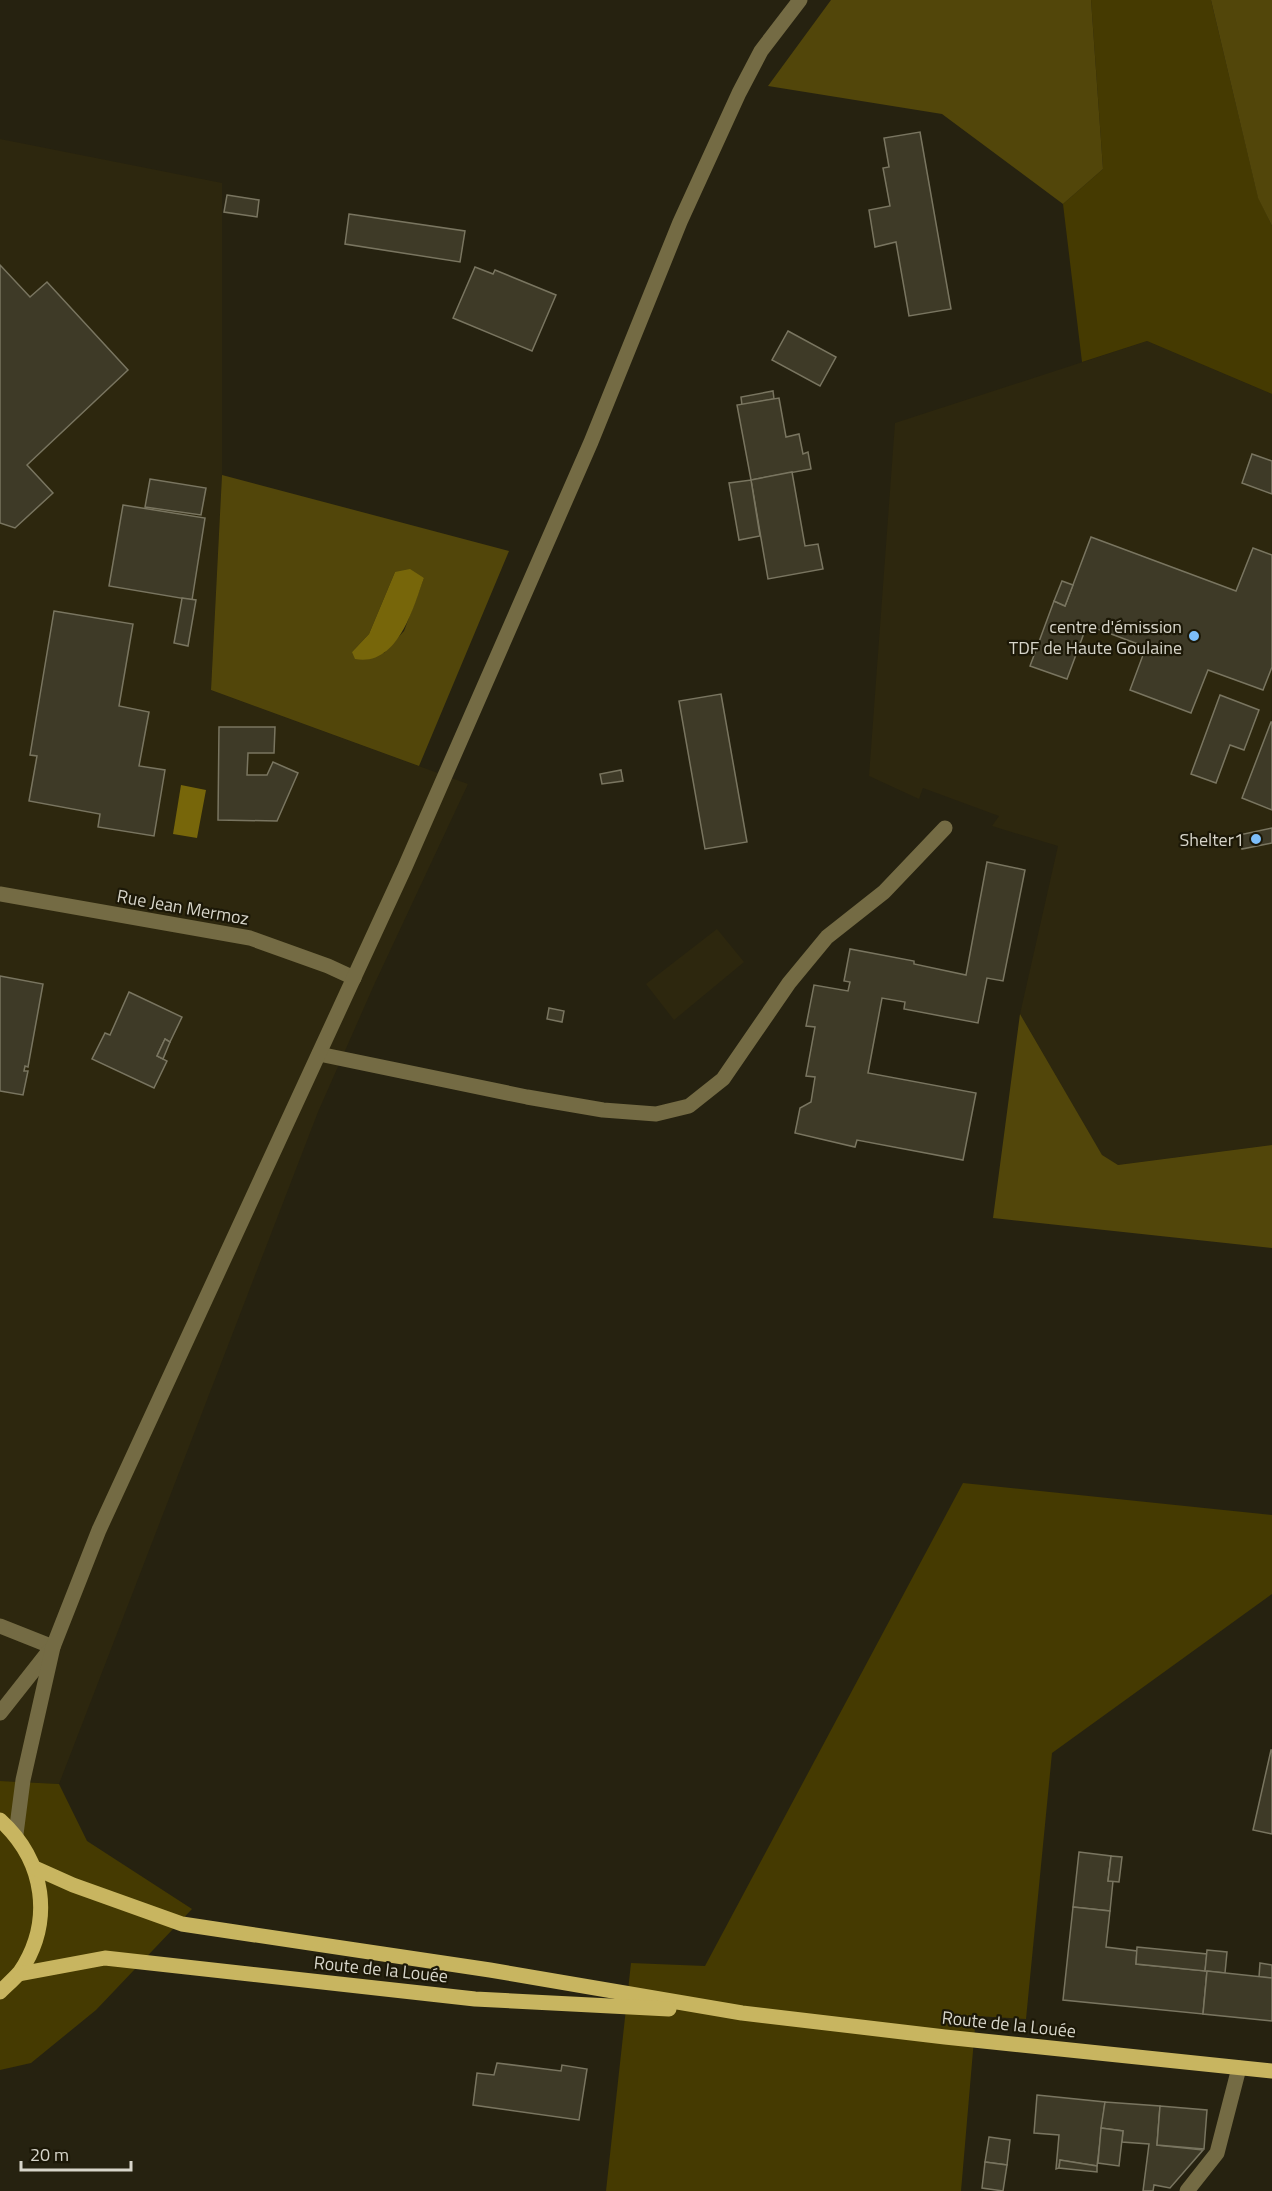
<svg xmlns="http://www.w3.org/2000/svg" width="1272" height="2191" viewBox="0 0 1272 2191" font-family="'Titillium Web',sans-serif">
<style>
.built{fill:#2d270e}
.green{fill:#453a01}
.forest{fill:#52460a;fill-rule:evenodd}
.water{fill:#77660a}
.building{fill:#3e3a27;stroke:#797560;stroke-width:1.5}
.lines{fill:none;stroke-linecap:round;stroke-linejoin:round}
.minor{stroke:#746b44;stroke-width:15}
.major{stroke:#c8b560;stroke-width:15}
.poi-dot{fill:#7dbef9;stroke:#1c1807;stroke-width:2}
.labels{text-anchor:middle;dominant-baseline:central;stroke-width:4.5;stroke-linejoin:round;paint-order:stroke}
.poi-label{font-size:18px;fill:#d7d5ca;stroke:#1c1807;text-anchor:end}
.street-label{font-size:18px;fill:#d7d5ca;stroke:#1c1807}
</style>
<rect width="100%" height="100%" fill="#262210"/>
<g class="built">
<path d="M 0,139 L 222,183 L 222,475 L 211,690 L 468,784 L 374,985 L 318,1112 L 59,1784 L 0,1781 Z"/>
<path d="M 1147,341 L 1272,394 L 1272,1145 L 1118,1165 L 1102,1156 L 1020,1014 L 1058,846 L 992,826 L 999,816 L 923,788 L 919,799 L 869,776 L 895,423 Z"/>
<path d="M 717,929 L 744,962 L 674,1020 L 646,984 Z"/>
</g>
<g class="green">
<path d="M 1091,0 L 1211,0 L 1258,197 L 1272,226 L 1272,394 L 1147,341 L 1082,362 L 1063,204 L 1103,169 Z"/>
<path d="M 963,1483 L 1272,1515 L 1272,1594 L 1052,1753 L 1026,2019 L 976,2016 L 961,2191 L 606,2191 L 631,1963 L 705,1966 Z"/>
<path d="M 0,1781 L 59,1784 L 87,1841 L 192,1909 L 96,2010 L 31,2063 L 0,2070 Z"/>
</g>
<g class="forest">
<path d="M 831,0 L 1091,0 L 1103,169 L 1063,204 L 942,114 L 768,86 Z"/>
<path d="M 1211,0 L 1272,0 L 1272,226 L 1258,198 Z"/>
<path d="M 222,475 L 509,551 L 419,766 L 211,690 ZM 395,572 L 424,578 L 404,631 L 384,653 L 352,652 L 369,634 Z"/>
<path d="M 1020,1014 L 1102,1155 L 1118,1165 L 1272,1145 L 1272,1248 L 993,1218 Z"/>
</g>
<g class="water">
<path d="M 410,569 L 424,578 C 413,608 398,667 355,659 L 352,652 L 369,634 L 395,572 Z"/>
<path d="M 181,785 L 206,790 L 197,838 L 173,834 Z"/>
</g>
<g class="building">
<path d="M 920,132 L 951,309 L 909,316 L 896,242 L 875,247 L 869,210 L 890,206 L 883,168 L 889,167 L 884,138 Z"/>
<path d="M 227,195 L 259,200 L 257,217 L 224,212 Z"/>
<path d="M 349,214 L 465,231 L 460,262 L 345,244 Z"/>
<path d="M 0,265 L 30,297 L 47,282 L 128,370 L 27,465 L 53,493 L 15,528 L 0,523 Z"/>
<path d="M 475,267 L 493,274 L 495,270 L 556,295 L 532,351 L 453,318 Z"/>
<path d="M 788,331 L 836,357 L 820,386 L 772,360 Z"/>
<path d="M 773,391 L 774,399 L 742,405 L 741,397 Z"/>
<path d="M 779,398 L 786,437 L 799,434 L 803,454 L 808,452 L 811,469 L 751,480 L 737,405 Z"/>
<path d="M 1252,454 L 1272,461 L 1272,494 L 1242,483 Z"/>
<path d="M 792,472 L 805,546 L 818,544 L 823,569 L 768,579 L 751,480 Z"/>
<path d="M 150,479 L 206,488 L 201,515 L 145,507 Z"/>
<path d="M 751,480 L 760,536 L 739,540 L 729,483 Z"/>
<path d="M 123,505 L 205,518 L 192,600 L 109,586 Z"/>
<path d="M 1091,537 L 1236,591 L 1253,548 L 1272,555 L 1272,667 L 1263,690 L 1208,670 L 1191,713 L 1130,690 L 1146,647 L 1087,625 L 1067,679 L 1030,666 L 1054,601 L 1065,606 Z"/>
<path d="M 1062,581 L 1073,585 L 1065,606 L 1054,601 Z"/>
<path d="M 182,598 L 196,600 L 188,646 L 174,643 Z"/>
<path d="M 54,611 L 133,624 L 119,706 L 149,712 L 139,766 L 165,770 L 154,836 L 98,827 L 100,814 L 29,801 L 37,756 L 30,755 Z"/>
<path d="M 721,694 L 747,842 L 705,849 L 679,701 Z"/>
<path d="M 1220,695 L 1259,710 L 1244,750 L 1230,745 L 1216,783 L 1191,774 Z"/>
<path d="M 1271,722 L 1272,722 L 1272,810 L 1242,798 Z"/>
<path d="M 219,727 L 275,727 L 274,753 L 248,753 L 247,775 L 267,775 L 273,762 L 298,773 L 277,821 L 218,820 Z"/>
<path d="M 621,770 L 623,781 L 602,784 L 600,774 Z"/>
<path d="M 1272,828 L 1272,843 L 1242,849 L 1239,835 Z"/>
<path d="M 987,862 L 1025,870 L 1003,981 L 987,978 L 978,1023 L 904,1009 L 905,1002 L 882,998 L 868,1073 L 976,1093 L 963,1160 L 857,1140 L 855,1147 L 795,1133 L 800,1108 L 811,1102 L 815,1077 L 806,1076 L 815,1027 L 806,1026 L 814,985 L 848,991 L 850,982 L 844,981 L 850,949 L 914,961 L 914,964 L 966,975 Z"/>
<path d="M 0,976 L 43,984 L 28,1067 L 25,1066 L 24,1071 L 28,1071 L 23,1095 L 0,1091 Z"/>
<path d="M 129,992 L 182,1017 L 170,1042 L 165,1039 L 157,1056 L 167,1061 L 154,1088 L 92,1059 L 105,1033 L 110,1035 Z"/>
<path d="M 549,1008 L 564,1011 L 562,1022 L 547,1019 Z"/>
<path d="M 165,1039 L 170,1042 L 163,1059 L 157,1056 Z"/>
<path d="M 1271,1750 L 1272,1750 L 1272,1834 L 1253,1830 Z"/>
<path d="M 1079,1852 L 1111,1856 L 1108,1881 L 1113,1881 L 1110,1911 L 1073,1907 Z"/>
<path d="M 1111,1856 L 1122,1857 L 1119,1882 L 1108,1881 Z"/>
<path d="M 1073,1907 L 1110,1911 L 1106,1947 L 1137,1951 L 1136,1964 L 1207,1971 L 1203,2014 L 1063,2000 Z"/>
<path d="M 1137,1947 L 1207,1954 L 1205,1971 L 1136,1964 Z"/>
<path d="M 1207,1950 L 1227,1952 L 1225,1973 L 1205,1971 Z"/>
<path d="M 1260,1963 L 1272,1965 L 1272,1978 L 1259,1977 Z"/>
<path d="M 1207,1971 L 1272,1978 L 1272,2021 L 1203,2014 Z"/>
<path d="M 497,2063 L 561,2071 L 562,2065 L 587,2069 L 579,2120 L 473,2105 L 477,2073 L 494,2075 Z"/>
<path d="M 1037,2095 L 1105,2102 L 1097,2166 L 1060,2160 L 1059,2168 L 1056,2169 L 1059,2135 L 1034,2133 Z"/>
<path d="M 1105,2102 L 1160,2106 L 1157,2145 L 1203,2150 L 1170,2188 L 1154,2185 L 1153,2191 L 1143,2191 L 1149,2144 L 1122,2142 L 1123,2131 L 1101,2128 Z"/>
<path d="M 1160,2106 L 1207,2110 L 1204,2149 L 1157,2145 Z"/>
<path d="M 1101,2128 L 1123,2131 L 1119,2166 L 1098,2163 Z"/>
<path d="M 989,2137 L 1010,2140 L 1007,2165 L 985,2162 Z"/>
<path d="M 1060,2160 L 1097,2166 L 1097,2172 L 1059,2168 Z"/>
<path d="M 985,2162 L 1007,2165 L 1003,2191 L 982,2188 Z"/>
</g>
<g class="lines">
<g class="minor">
<path d="M 0,894 L 250,938 L 328,966 L 354,978"/>
<path d="M 319,1054 L 527,1097 L 603,1110 L 656,1114 L 689,1106 L 723,1079 L 789,983 L 827,937 L 884,892 L 945,828"/>
<path d="M 0,1626 L 53,1647"/>
<path d="M 0,1713 L 49,1651"/>
<path d="M 16,1834 L 23,1780 L 53,1647 L 99,1530 L 405,867 L 591,442 L 680,222 L 739,93 L 761,51 L 800,0"/>
<path d="M 1187,2191 L 1217,2153 L 1239,2068"/>
</g>
<g class="major">
<path d="M 0,1820 C 45,1861 54,1921 20,1972 C 14,1979 6,1986 0,1992"/>
<path d="M 35,1868 L 73,1885 L 182,1924 L 490,1970 L 742,2013 L 945,2037 L 1272,2071"/>
<path d="M 19,1974 L 105,1958 L 475,1999 L 669,2009"/>
</g>
</g>
<g class="poi-dot">
<circle cx="1194" cy="636" r="6"/>
<circle cx="1256" cy="839" r="6"/>
</g>
<g class="labels">
<g class="poi-label">
<text x="1182" y="626">centre d'émission<tspan x="1182" dy="21">TDF de Haute Goulaine</tspan></text>
<text x="1244" y="839">Shelter1</text>
</g>
<g class="street-label">
<text transform="translate(183 907) rotate(10)">Rue Jean Mermoz</text>
<text transform="translate(381 1969) rotate(6)">Route de la Louée</text>
<text transform="translate(1009 2024) rotate(6)">Route de la Louée</text>
</g>
</g>
<path d="M21 2161v9h110v-9" fill="none" stroke="#d7d5ca" stroke-width="3"/>
<text x="30" y="2161" font-size="18" fill="#d7d5ca" stroke="#1c1807" stroke-width="4.5" paint-order="stroke">20 m</text>
</svg>
